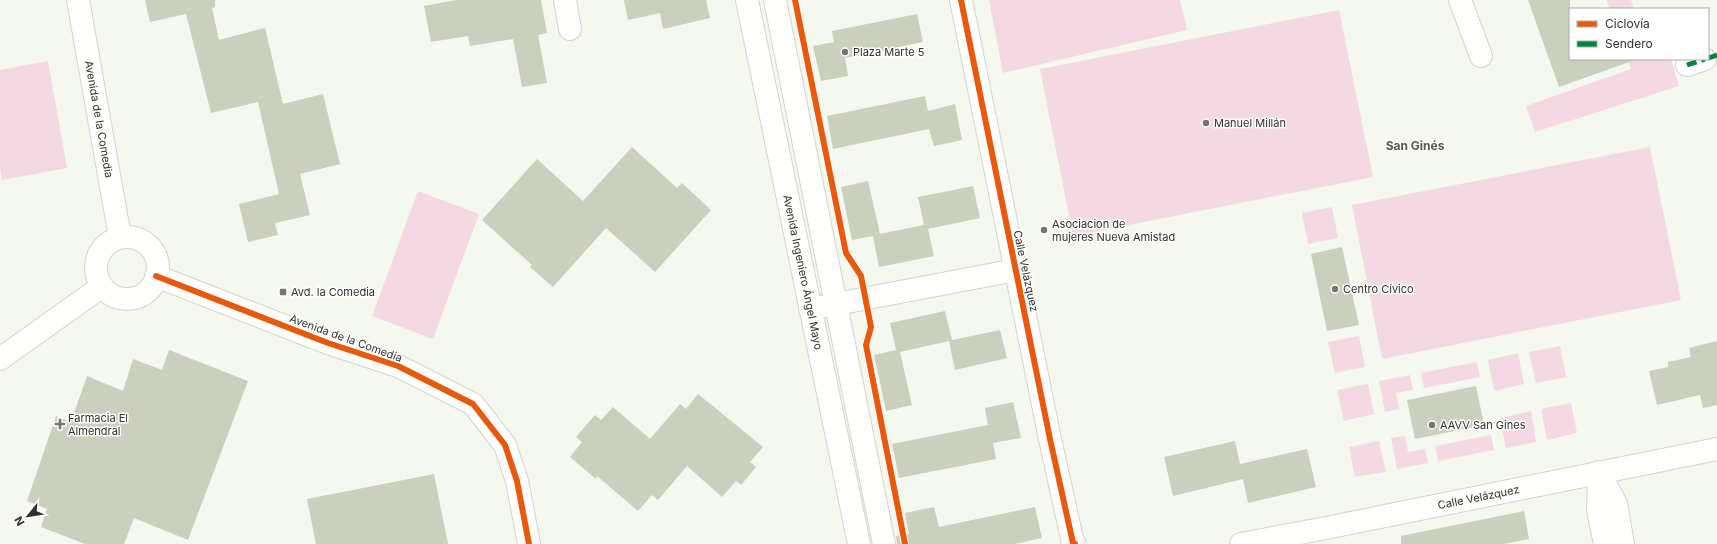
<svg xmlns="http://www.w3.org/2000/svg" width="1717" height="544" viewBox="0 0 1717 544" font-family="Inter,sans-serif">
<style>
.green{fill:#f4d9e3}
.building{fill:#cacfbe}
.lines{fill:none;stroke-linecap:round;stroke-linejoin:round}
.minor-casing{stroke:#d2d4ce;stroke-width:24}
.major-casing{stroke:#d2d4ce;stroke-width:24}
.minor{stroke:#fefefd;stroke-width:22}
.major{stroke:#fefefd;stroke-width:22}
.quiet{stroke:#00873e;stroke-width:5;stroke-dasharray:10 5;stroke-linecap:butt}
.cycleway-casing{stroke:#fff;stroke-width:8}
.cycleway{stroke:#e8590c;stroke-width:6}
.poi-dot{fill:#74766e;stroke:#fff;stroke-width:1.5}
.labels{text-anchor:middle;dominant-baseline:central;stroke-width:3;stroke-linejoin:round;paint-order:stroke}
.poi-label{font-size:11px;fill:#2e3029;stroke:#fff;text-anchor:start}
.street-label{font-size:11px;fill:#2e3029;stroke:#fff}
.neighbourhood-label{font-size:12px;font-weight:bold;fill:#54584a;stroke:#fff}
</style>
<rect width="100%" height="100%" fill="#f5f8ef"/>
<g class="green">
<path d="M 989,0 L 1180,0 L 1187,30 L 1003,73 Z"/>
<path d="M 1606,0 L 1631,0 L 1634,9 L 1610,9 Z"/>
<path d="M 1339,10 L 1373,177 L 1073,236 L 1040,69 Z"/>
<path d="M 1628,59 L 1671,59 L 1679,86 L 1535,132 L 1526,106 L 1631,69 Z"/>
<path d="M 48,61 L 67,168 L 2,180 L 0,168 L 0,70 Z"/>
<path d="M 1650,147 L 1681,300 L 1382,359 L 1352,205 Z"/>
<path d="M 418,191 L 479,214 L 433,339 L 372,316 Z"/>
<path d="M 1332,207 L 1338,238 L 1308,244 L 1302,213 Z"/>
<path d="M 1359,336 L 1365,367 L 1335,373 L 1328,342 Z"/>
<path d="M 1560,346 L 1566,377 L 1536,383 L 1529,352 Z"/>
<path d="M 1518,353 L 1524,384 L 1494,391 L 1488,360 Z"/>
<path d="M 1477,362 L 1480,377 L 1424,388 L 1421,373 Z"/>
<path d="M 1410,375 L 1413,390 L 1396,393 L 1399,409 L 1385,412 L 1379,381 Z"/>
<path d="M 1368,384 L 1374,414 L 1344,421 L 1337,390 Z"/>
<path d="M 1571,403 L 1577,433 L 1547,440 L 1541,409 Z"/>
<path d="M 1531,411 L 1536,442 L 1506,448 L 1500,418 Z"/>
<path d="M 1491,435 L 1494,450 L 1438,461 L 1435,446 Z"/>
<path d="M 1405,436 L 1408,452 L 1425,449 L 1428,463 L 1397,469 L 1391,438 Z"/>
<path d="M 1379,441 L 1386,472 L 1355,477 L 1349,447 Z"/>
</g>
<g class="building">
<path d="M 145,0 L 215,0 L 215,7 L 212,8 L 219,40 L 265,28 L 283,104 L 323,94 L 340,164 L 300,174 L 310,215 L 275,223 L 278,235 L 248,242 L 239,204 L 279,194 L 258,102 L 211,113 L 186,14 L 150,22 Z"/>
<path d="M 456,0 L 541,0 L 547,33 L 538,35 L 547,83 L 522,87 L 513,39 L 470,46 L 468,36 L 431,42 L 424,6 Z"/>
<path d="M 624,0 L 706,0 L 710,18 L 663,29 L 660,13 L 628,20 Z"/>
<path d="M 1528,0 L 1570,0 L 1570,59 L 1631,59 L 1632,61 L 1559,87 Z"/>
<path d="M 917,14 L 923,42 L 845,58 L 848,76 L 821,81 L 813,46 L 834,42 L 832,31 Z"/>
<path d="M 925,96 L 928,111 L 955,104 L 962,140 L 934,146 L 929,129 L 833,149 L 827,116 Z"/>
<path d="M 632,147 L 677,188 L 682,183 L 711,210 L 655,272 L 606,228 L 553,287 L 530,267 L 532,265 L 482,220 L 537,159 L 583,201 Z"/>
<path d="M 868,181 L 880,234 L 924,225 L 918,197 L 973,186 L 980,218 L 928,229 L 934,256 L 879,267 L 873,236 L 852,240 L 841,187 Z"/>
<path d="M 1342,247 L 1359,325 L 1327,331 L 1311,254 Z"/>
<path d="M 945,311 L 952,340 L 1000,330 L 1007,358 L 955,370 L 949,341 L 900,352 L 912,405 L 886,411 L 874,355 L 896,350 L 890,323 Z"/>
<path d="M 1717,341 L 1717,405 L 1703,408 L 1700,395 L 1657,405 L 1649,371 L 1668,367 L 1668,362 L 1691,357 L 1689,348 Z"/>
<path d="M 169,350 L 248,381 L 188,540 L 134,518 L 124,544 L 85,544 L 41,527 L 47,509 L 27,501 L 56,416 L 71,422 L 87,376 L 123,391 L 133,359 L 162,370 Z"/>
<path d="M 1476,386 L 1484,425 L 1415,439 L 1407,400 Z"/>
<path d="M 698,394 L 763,447 L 750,462 L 756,467 L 741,485 L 736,481 L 722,497 L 687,466 L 658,500 L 652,495 L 638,511 L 597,476 L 596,479 L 570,457 L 582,442 L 576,437 L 595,415 L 601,420 L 613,407 L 650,439 L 680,404 L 686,409 Z"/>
<path d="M 1013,402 L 1021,438 L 993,443 L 996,459 L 899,478 L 892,444 L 988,425 L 985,408 Z"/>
<path d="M 1235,441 L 1240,464 L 1307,449 L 1316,487 L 1248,503 L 1243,479 L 1173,496 L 1164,457 Z"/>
<path d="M 434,474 L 448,544 L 316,544 L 307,499 Z"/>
<path d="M 934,507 L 939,527 L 1035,507 L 1042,538 L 1015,544 L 897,544 L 896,536 L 909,534 L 905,513 Z"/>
<path d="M 1524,511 L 1529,539 L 1504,544 L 1401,544 L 1401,536 Z"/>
</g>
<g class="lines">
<defs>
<g id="minor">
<path id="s1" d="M 78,0 L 120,237"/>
<path d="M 565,0 L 570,29"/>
<path d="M 961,0 L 1050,439 L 1073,543 L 1075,544"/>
<path d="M 1460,0 L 1481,56"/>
<path d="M 1687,65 L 1705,59"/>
<circle cx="127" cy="268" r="31"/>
<path d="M 156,276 L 328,343 L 398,366 L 473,404 L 505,445 L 517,481 L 529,544"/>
<path d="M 810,309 L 1016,270"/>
<path d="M 0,359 L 101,287"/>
<path d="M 1599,472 L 1616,504 L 1623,544"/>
<path d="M 1599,473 L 1598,510 L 1605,544"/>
<path id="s2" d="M 1241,544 L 1321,529 L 1717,449"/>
</g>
<g id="major">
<path id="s3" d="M 747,0 L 859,544"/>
<path d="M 775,0 L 884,544"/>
</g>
</defs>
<use href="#minor" class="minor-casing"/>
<use href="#major" class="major-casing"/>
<use href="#minor" class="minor"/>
<use href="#major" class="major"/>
<g class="quiet">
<path d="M 1708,58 L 1717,55"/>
<path d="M 1687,65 L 1705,59"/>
</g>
<defs>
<g id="cycleway">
<path d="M 795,0 L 846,253 L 861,276 L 871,327 L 866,345 L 905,544"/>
<path d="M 961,0 L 1050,439 L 1073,543 L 1075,544"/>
<path d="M 156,276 L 328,343 L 398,366 L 473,404 L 505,445 L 517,481 L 529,544"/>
</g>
</defs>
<use href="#cycleway" class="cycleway-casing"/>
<use href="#cycleway" class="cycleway"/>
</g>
<g class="poi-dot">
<circle cx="845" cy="52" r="4"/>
<circle cx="1206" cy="123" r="4"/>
<circle cx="1044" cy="230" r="4"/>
<circle cx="1335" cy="289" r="4"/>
<rect x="279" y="288" width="8" height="8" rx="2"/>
<path d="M58 418h4v4h4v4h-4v4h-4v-4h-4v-4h4z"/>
<circle cx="1432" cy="425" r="4"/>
</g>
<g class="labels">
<g class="poi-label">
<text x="853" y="52">Plaza Marte 5</text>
<text x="1214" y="123">Manuel Millán</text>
<text x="1052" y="224">Asociacion de<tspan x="1052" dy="13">mujeres Nueva Amistad</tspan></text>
<text x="1343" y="289">Centro Cívico</text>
<text x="291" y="292">Avd. la Comedia</text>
<text x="68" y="418">Farmacia El<tspan x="68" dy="13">Almendral</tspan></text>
<text x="1440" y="425">AAVV San Gines</text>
</g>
<g class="street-label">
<text stroke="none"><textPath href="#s1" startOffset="121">Avenida de la Comedia</textPath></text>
<text transform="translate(1026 271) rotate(78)">Calle Velázquez</text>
<text stroke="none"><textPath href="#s3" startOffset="278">Avenida Ingeniero Ángel Mayo</textPath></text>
<text transform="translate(346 338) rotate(20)">Avenida de la Comedia</text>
<text stroke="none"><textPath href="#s2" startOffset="242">Calle Velázquez</textPath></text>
</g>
<g class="neighbourhood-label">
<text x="1415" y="145">San Ginés</text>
</g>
</g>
<rect x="1569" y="8" width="140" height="52" fill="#ffffff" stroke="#abaca9"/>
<rect x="1577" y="21" width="20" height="6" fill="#e8590c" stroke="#abaca9"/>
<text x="1605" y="28" font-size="12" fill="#2e3029">Ciclovía</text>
<rect x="1577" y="41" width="20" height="6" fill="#00873e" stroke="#abaca9"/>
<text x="1605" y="48" font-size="12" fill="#2e3029">Sendero</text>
<g transform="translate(28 516) rotate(240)" stroke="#ffffff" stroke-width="3" paint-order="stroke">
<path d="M0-3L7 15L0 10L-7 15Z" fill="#2e3029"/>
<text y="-6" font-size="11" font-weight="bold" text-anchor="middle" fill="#2e3029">N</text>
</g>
</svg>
